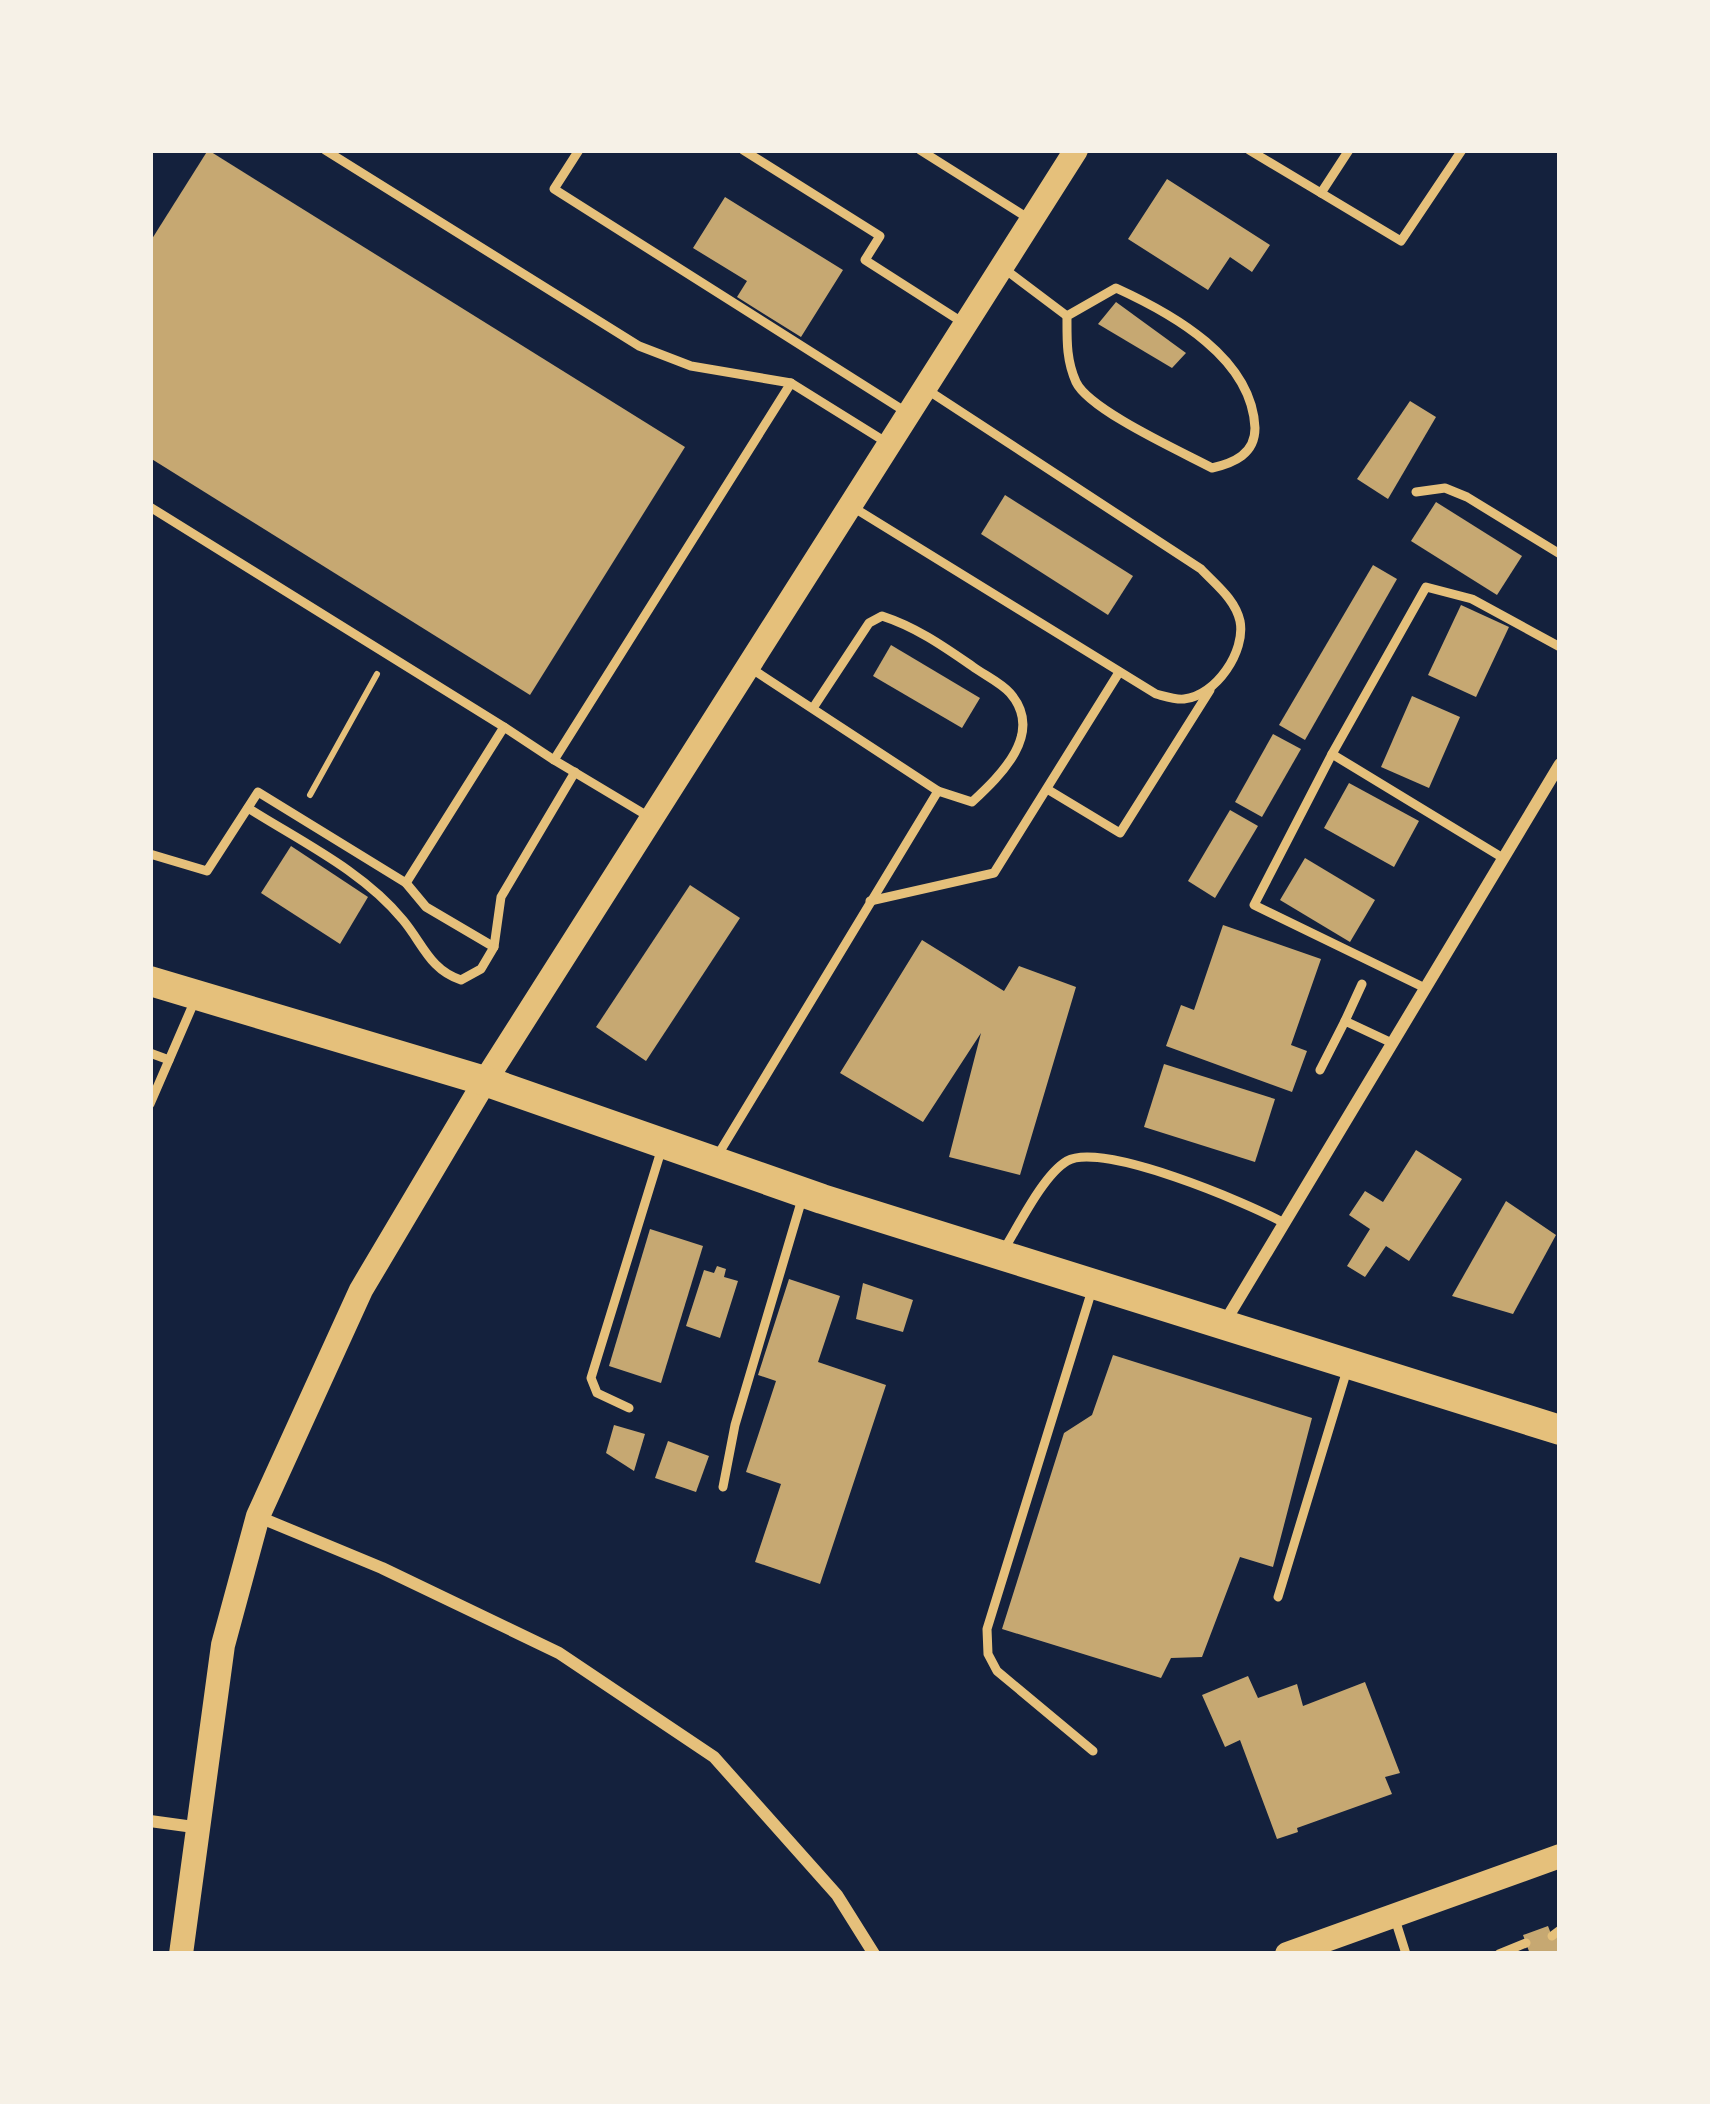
<svg xmlns="http://www.w3.org/2000/svg" width="1710" height="2104" viewBox="0 0 1710 2104" font-family="'PT Sans Narrow',sans-serif">
<style>
.building{fill:#c6a872}
.lines{fill:none;stroke-linecap:round;stroke-linejoin:round}
.path{stroke:#e5c07b;stroke-width:6}
.service{stroke:#e5c07b;stroke-width:9}
.minor{stroke:#e5c07b;stroke-width:12}
.secondary{stroke:#e5c07b;stroke-width:24}
.primary{stroke:#e5c07b;stroke-width:30}
</style>
<rect width="100%" height="100%" fill="#14213d"/>
<g class="building">
<path d="M 208,150 L 685,447 L 530,695 L 150,458 L 150,242 Z"/>
<path d="M 1167,179 L 1270,245 L 1252,272 L 1230,257 L 1208,290 L 1128,239 Z"/>
<path d="M 725,197 L 843,270 L 801,337 L 737,297 L 747,281 L 693,248 Z"/>
<path d="M 1116,302 L 1186,353 L 1172,368 L 1098,324 Z"/>
<path d="M 1410,401 L 1436,417 L 1388,499 L 1357,479 Z"/>
<path d="M 1005,495 L 1133,576 L 1108,615 L 981,534 Z"/>
<path d="M 1436,502 L 1522,556 L 1497,595 L 1411,541 Z"/>
<path d="M 1373,565 L 1397,579 L 1305,740 L 1279,725 Z"/>
<path d="M 1461,605 L 1509,627 L 1476,697 L 1428,675 Z"/>
<path d="M 891,645 L 980,698 L 962,728 L 873,676 Z"/>
<path d="M 1412,696 L 1460,717 L 1429,788 L 1381,767 Z"/>
<path d="M 1273,734 L 1301,749 L 1262,817 L 1235,802 Z"/>
<path d="M 1349,783 L 1419,821 L 1394,867 L 1324,828 Z"/>
<path d="M 1230,810 L 1258,826 L 1215,898 L 1188,881 Z"/>
<path d="M 291,846 L 368,897 L 340,944 L 261,893 Z"/>
<path d="M 1305,858 L 1375,900 L 1350,942 L 1280,900 Z"/>
<path d="M 690,885 L 740,918 L 646,1061 L 596,1027 Z"/>
<path d="M 1223,925 L 1321,959 L 1291,1045 L 1307,1051 L 1292,1092 L 1166,1046 L 1181,1005 L 1194,1010 Z"/>
<path d="M 922,940 L 1004,991 L 1019,966 L 1076,987 L 1020,1175 L 949,1157 L 981,1033 L 923,1122 L 840,1073 Z"/>
<path d="M 1164,1064 L 1275,1099 L 1255,1162 L 1144,1127 Z"/>
<path d="M 1416,1150 L 1462,1179 L 1409,1261 L 1386,1246 L 1365,1277 L 1347,1266 L 1370,1229 L 1349,1215 L 1365,1191 L 1383,1202 Z"/>
<path d="M 1506,1201 L 1556,1235 L 1513,1314 L 1452,1296 Z"/>
<path d="M 650,1229 L 703,1246 L 661,1383 L 609,1366 Z"/>
<path d="M 717,1266 L 726,1269 L 724,1277 L 738,1281 L 720,1338 L 686,1326 L 704,1270 L 714,1273 Z"/>
<path d="M 789,1279 L 840,1296 L 818,1362 L 886,1385 L 820,1584 L 755,1562 L 781,1484 L 746,1472 L 776,1381 L 758,1375 Z"/>
<path d="M 863,1283 L 913,1300 L 903,1332 L 856,1319 Z"/>
<path d="M 1113,1355 L 1312,1418 L 1273,1567 L 1240,1557 L 1202,1657 L 1171,1658 L 1161,1678 L 1002,1629 L 1064,1433 L 1092,1415 Z"/>
<path d="M 614,1425 L 645,1434 L 634,1471 L 606,1453 Z"/>
<path d="M 668,1441 L 709,1456 L 696,1492 L 655,1478 Z"/>
<path d="M 1248,1676 L 1258,1698 L 1297,1684 L 1303,1706 L 1365,1682 L 1400,1773 L 1385,1777 L 1392,1794 L 1297,1828 L 1298,1832 L 1277,1839 L 1240,1740 L 1225,1747 L 1202,1695 Z"/>
<path d="M 1548,1926 L 1553,1939 L 1560,1936 L 1560,1954 L 1530,1954 L 1523,1935 Z"/>
</g>
<g class="lines">
<path class="path" d="M 310,795 L 377,674"/>
<g class="service">
<path d="M 325,150 L 639,346 L 691,366 L 791,383"/>
<path d="M 579,150 L 554,189 L 906,412"/>
<path d="M 743,150 L 880,236 L 865,260 L 965,324"/>
<path d="M 920,150 L 1031,220"/>
<path d="M 1249,150 L 1321,193 L 1349,150"/>
<path d="M 1321,193 L 1401,241 L 1462,150"/>
<path d="M 1006,270 L 1067,316"/>
<path d="M 1116,288 C 1173,314 1252,358 1255,428 C 1255,454 1234,463 1212,468 C 1182,452 1089,410 1076,382 C 1066,360 1067,339 1067,316 Z"/>
<path d="M 1416,492 L 1445,488 L 1467,497 L 1560,554"/>
<path d="M 851,506 L 1156,694 C 1164,696 1176,700 1184,699 C 1216,696 1246,651 1240,621 C 1235,599 1216,585 1201,569 L 929,391"/>
<path d="M 150,507 L 504,727"/>
<path d="M 813,708 L 869,623 L 882,616 C 916,627 943,646 972,666 C 984,675 1000,682 1010,693 C 1045,733 1001,775 972,802 L 938,791"/>
<path d="M 1332,754 L 1254,905 L 1425,988"/>
<path d="M 1047,789 L 1120,833 L 1210,690"/>
<path d="M 248,808 C 300,841 363,871 403,920 C 423,944 430,970 461,980 L 481,969 L 494,947 L 501,897 L 575,772"/>
<path d="M 651,818 L 554,760 L 791,383 L 889,444"/>
<path d="M 150,854 L 207,871 L 258,792 L 406,883 L 504,727 L 554,760"/>
<path d="M 1503,858 L 1332,754 L 1426,587 L 1472,599 L 1560,647"/>
<path d="M 406,883 L 426,907 L 494,947"/>
<path d="M 870,901 L 994,873 L 1118,674"/>
<path d="M 1345,1021 L 1362,984"/>
<path d="M 150,1053 L 169,1060"/>
<path d="M 1320,1070 L 1345,1021 L 1392,1043"/>
<path d="M 150,1104 L 195,1000"/>
<path d="M 716,1158 L 938,791 L 749,667"/>
<path d="M 1003,1251 C 1018,1227 1043,1175 1067,1161 C 1102,1141 1248,1203 1284,1223"/>
<path d="M 1092,1290 L 987,1629 L 988,1654 L 997,1671 L 1093,1751"/>
<path d="M 629,1408 L 597,1393 L 591,1378 L 661,1151"/>
<path d="M 723,1487 L 735,1425 L 802,1199"/>
<path d="M 1278,1597 L 1347,1370"/>
<path d="M 1395,1919 L 1406,1954"/>
<path d="M 1552,1936 L 1560,1930"/>
<path d="M 1499,1954 L 1526,1943"/>
</g>
<g class="minor">
<path d="M 1223,1325 L 1560,764"/>
<path d="M 259,1517 L 382,1568 L 559,1653 L 714,1757 L 837,1895 L 874,1954"/>
<path d="M 150,1821 L 201,1828"/>
</g>
<g class="secondary">
<path d="M 181,1954 L 223,1645 L 258,1516 L 361,1290 L 485,1081 L 1076,150"/>
<path d="M 1287,1954 L 1560,1856"/>
</g>
<path class="primary" d="M 150,981 L 485,1081 L 822,1199 L 1560,1430"/>
</g>
<rect width="1710" height="2104" fill="none" stroke="#f6f1e7" stroke-width="306"/>
</svg>
